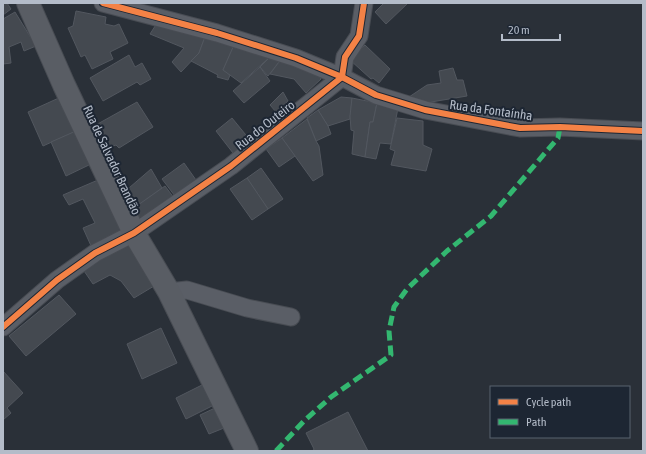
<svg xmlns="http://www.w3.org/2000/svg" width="646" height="454" viewBox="0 0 646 454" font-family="'Asap Condensed',sans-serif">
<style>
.building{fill:#444950;stroke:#52575f}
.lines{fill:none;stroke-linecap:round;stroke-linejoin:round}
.street-casing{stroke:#484c53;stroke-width:19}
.secondary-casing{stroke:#484c53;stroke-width:24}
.street{stroke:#5a5e66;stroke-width:17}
.secondary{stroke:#595d64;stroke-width:22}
.quiet{stroke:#33b770;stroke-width:5;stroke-dasharray:10 5;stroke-linecap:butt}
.cycleway-casing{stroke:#1d2633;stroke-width:8}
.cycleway{stroke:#f48246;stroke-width:6}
.labels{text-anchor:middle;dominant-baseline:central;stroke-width:4;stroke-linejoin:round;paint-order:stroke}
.street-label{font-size:13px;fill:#b4bcc9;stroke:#1d2633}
</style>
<rect width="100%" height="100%" fill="#2a3038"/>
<g class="building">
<path d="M 3,3 L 7,3 L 11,9 L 3,15 Z"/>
<path d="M 384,3 L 408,3 L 386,24 L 375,12 Z"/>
<path d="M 76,11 L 106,17 L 105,24 L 114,26 L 119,24 L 128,43 L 110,52 L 113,59 L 92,69 L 85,55 L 81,57 L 68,28 L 73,26 Z"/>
<path d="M 15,12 L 36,46 L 24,51 L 21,42 L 9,47 L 11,63 L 3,64 L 3,19 Z"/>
<path d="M 159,20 L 206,34 L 199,53 L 181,72 L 172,62 L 184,48 L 150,34 Z"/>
<path d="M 206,34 L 234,45 L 223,70 L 230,75 L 228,80 L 217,77 L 218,75 L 191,61 L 199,53 Z"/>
<path d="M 234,45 L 273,54 L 241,83 L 223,70 Z"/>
<path d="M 365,45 L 390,69 L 379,83 L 373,78 L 371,79 L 350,60 Z"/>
<path d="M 273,54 L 282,58 L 268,76 L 260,67 Z"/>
<path d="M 129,55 L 135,67 L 142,63 L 151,79 L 140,85 L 137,82 L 103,101 L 90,78 Z"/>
<path d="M 282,58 L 307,65 L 321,79 L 306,93 L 294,79 L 270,74 Z"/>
<path d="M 260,67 L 270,81 L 244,103 L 233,91 Z"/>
<path d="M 453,68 L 457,80 L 463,80 L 467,96 L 431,102 L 432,106 L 409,97 L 427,85 L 441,83 L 439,71 Z"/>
<path d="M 283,92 L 288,101 L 276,112 L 270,105 Z"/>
<path d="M 61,97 L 76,131 L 43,146 L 28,112 Z"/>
<path d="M 341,97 L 352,98 L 350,119 L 328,126 L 318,110 Z"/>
<path d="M 352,98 L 377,103 L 373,122 L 370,122 L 365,157 L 352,154 L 354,131 L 351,130 L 350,116 Z"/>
<path d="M 137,102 L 153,127 L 119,148 L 116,145 L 103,150 L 94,126 Z"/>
<path d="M 377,103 L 398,108 L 391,144 L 380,143 L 376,159 L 365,157 L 370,122 L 373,122 Z"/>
<path d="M 318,110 L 328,126 L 331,134 L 316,141 L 307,118 Z"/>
<path d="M 232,118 L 250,140 L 233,153 L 216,131 Z"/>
<path d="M 397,118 L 423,121 L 423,145 L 432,149 L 426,171 L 391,165 L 395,151 L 390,149 Z"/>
<path d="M 307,119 L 316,141 L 319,146 L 323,175 L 313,181 L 282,138 Z"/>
<path d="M 76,131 L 91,164 L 66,176 L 51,142 Z"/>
<path d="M 282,138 L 295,156 L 279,167 L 266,149 Z"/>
<path d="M 184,163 L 196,180 L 175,196 L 162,179 Z"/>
<path d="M 261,168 L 283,199 L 268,209 L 247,178 Z"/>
<path d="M 151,169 L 162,188 L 131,210 L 122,194 Z"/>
<path d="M 247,178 L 268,209 L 252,220 L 230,189 Z"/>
<path d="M 98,180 L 125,233 L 92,248 L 83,228 L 95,223 L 83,199 L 69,205 L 63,195 Z"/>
<path d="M 165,186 L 174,198 L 140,225 L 131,210 Z"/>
<path d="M 130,242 L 154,286 L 134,298 L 121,281 L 110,275 L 93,284 L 82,268 Z"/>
<path d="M 59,295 L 76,314 L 26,356 L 9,336 Z"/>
<path d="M 161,328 L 177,363 L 142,379 L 127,344 Z"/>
<path d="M 3,371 L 23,393 L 7,408 L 11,413 L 3,420 Z"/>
<path d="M 204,384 L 214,405 L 186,419 L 176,398 Z"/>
<path d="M 215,408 L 224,428 L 209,434 L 200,415 Z"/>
<path d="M 348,412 L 368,451 L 313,451 L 314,449 L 306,433 Z"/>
</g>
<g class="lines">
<defs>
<g id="street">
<path d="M 103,3 L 217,33 L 296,58 L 342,77 L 376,95 L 425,110 L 520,128 L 560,127 L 643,131"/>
<path d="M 169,292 L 187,290 L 247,308 L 291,317"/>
<path d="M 3,327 L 57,280 L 95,253 L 134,233 L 231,166 L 342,77 L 345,57 L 359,36 L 364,3"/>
</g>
<path id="secondary" d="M 28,3 L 64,85 L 134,233 L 169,292 L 247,451"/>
</defs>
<use href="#street" class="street-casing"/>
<use href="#secondary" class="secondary-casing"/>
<use href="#street" class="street"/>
<use href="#secondary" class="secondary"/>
<path class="quiet" d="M 276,451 L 304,421 L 331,397 L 391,355 L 389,331 L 394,307 L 407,289 L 447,251 L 491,216 L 558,138 L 560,127"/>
<defs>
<g id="cycleway">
<path d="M 103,3 L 217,33 L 296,58 L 342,77 L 376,95 L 425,110 L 520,128 L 560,127 L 643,131"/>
<path d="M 3,327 L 57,280 L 95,253 L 134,233 L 231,166 L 342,77 L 345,57 L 359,36 L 364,3"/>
</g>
</defs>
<use href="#cycleway" class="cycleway-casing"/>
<use href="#cycleway" class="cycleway"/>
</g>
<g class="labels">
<g class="street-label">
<text transform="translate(491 110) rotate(8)">Rua da Fontaínha</text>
<text transform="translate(265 125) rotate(-38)">Rua do Outeiro</text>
<text transform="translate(112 160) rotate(65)">Rua de Salvador Brandão</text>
</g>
</g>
<rect width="646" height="454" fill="none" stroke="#b4bcc9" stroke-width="8"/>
<rect x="490" y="386" width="140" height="52" fill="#1d2633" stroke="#59626f"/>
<rect x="498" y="399" width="20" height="6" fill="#f48246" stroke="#59626f"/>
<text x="526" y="406" font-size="12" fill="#b4bcc9">Cycle path</text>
<rect x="498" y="419" width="20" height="6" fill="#33b770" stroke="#59626f"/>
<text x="526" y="426" font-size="12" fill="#b4bcc9">Path</text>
<path d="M502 34v6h58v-6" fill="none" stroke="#b4bcc9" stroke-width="2"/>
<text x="508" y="34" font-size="12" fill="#b4bcc9" stroke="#1d2633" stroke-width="3" paint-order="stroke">20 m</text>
</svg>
